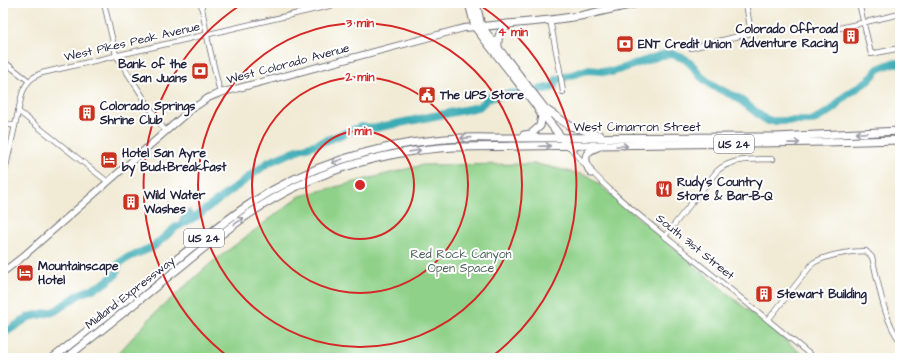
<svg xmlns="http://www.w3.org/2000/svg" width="903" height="361" viewBox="0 0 903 361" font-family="'Architects Daughter',sans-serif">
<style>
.green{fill:#8fd189;stroke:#587a62}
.water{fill:#3aabb5;stroke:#2e6678}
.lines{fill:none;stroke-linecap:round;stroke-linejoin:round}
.river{stroke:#3aabb5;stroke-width:8}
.minor-casing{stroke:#6a6871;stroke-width:6}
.secondary-casing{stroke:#6a6871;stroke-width:8}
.primary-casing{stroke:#6a6871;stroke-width:9}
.trunk-casing{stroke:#6a6871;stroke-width:9}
.minor{stroke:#fff;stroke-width:4.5}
.secondary{stroke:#fff;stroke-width:6}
.primary{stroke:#fff;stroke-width:7}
.trunk{stroke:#fff;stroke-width:7}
.oneway{stroke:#9c9ca7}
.ring{fill:none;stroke:#d62828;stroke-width:2}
.labels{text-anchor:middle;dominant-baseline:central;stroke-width:4;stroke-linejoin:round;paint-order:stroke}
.shield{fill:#fff;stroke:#646476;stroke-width:1}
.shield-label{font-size:11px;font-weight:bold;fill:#22223b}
.poi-label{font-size:12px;font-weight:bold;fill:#22223b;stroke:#fff;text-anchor:start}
.street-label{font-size:12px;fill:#22223b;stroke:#fff}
.park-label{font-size:12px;fill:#485f56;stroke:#fff}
.centre{fill:#d62828;stroke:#fff;stroke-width:2}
.ring-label{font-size:12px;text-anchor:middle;font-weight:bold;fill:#d62828;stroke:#fff;stroke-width:4;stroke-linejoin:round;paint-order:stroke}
</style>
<rect width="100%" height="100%" fill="#fff"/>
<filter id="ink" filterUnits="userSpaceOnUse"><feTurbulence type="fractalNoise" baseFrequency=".025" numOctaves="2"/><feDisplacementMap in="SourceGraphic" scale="8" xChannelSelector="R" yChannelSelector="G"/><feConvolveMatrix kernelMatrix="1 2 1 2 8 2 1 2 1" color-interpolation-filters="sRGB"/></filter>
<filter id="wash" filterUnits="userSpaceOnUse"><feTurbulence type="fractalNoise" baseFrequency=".012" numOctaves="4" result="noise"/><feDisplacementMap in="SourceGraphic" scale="16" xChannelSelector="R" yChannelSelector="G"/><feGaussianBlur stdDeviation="0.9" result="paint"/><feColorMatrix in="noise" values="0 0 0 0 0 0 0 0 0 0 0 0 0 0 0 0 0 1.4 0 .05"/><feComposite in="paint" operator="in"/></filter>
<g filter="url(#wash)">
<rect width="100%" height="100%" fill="#f1ebd5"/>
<path class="green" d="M 537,164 L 589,176 L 733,298 L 807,358 L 114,358 L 155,313 L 210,264 L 300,196 L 422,165 Z"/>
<path class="water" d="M 189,209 L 196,220 L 187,225 L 179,227 L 177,225 L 182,216 Z"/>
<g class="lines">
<path class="river" d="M 3,334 L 29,317 L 55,311 L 80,294 L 102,285 L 116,274 L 119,263 L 129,257 L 153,247 L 176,227 L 197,216 L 269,162 L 300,149 L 317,144 L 361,127 L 375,128 L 479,107 L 488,98 L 508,94 L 521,93 L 554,87 L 556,80 L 587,70 L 612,72 L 662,55 L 672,54 L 685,59 L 693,66 L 700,76 L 713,86 L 738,98 L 767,121 L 812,121 L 832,110 L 844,97 L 869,80 L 878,69 L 893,63 L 900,63"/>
</g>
</g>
<g filter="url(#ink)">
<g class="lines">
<defs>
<g id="minor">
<path d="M 104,3 L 116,55 L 165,131"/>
<path d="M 201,3 L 208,41 L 220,93"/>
<path d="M 859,3 L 871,54 L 900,48"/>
<path d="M 550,20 L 560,71 L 563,92"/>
<path d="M 840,28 L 900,14"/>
<path d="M 691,48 L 751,33 L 746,3"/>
<path d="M 3,61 L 29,81"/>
<path d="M 18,111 L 108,182"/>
<path d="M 3,123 L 15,126"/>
<path d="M 569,146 C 598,183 636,213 673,243 C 720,281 767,319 814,358"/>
<path d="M 3,180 L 22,94 C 26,83 31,77 42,73 L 342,3"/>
<path d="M 665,236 L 717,171 C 733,157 753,160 773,159"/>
<path d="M 768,320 L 813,263 C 827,255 850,251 866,251 L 872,257 C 879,284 883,318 900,341"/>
</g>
<path id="secondary" d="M 3,272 L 20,259 L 189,111 L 208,98 L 220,93 L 464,28 L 475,27"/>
<g id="primary">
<path d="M 469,3 L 475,27 L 564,141"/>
<path d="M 476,3 L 481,26 L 549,114"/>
<path d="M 477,27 L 550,20 L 580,16 L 638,3"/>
<path d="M 498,48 C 497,35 500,33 509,24"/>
</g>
<g id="trunk">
<path d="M 545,109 L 570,126 L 600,135"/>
<path d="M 524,135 L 531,134 L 540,126 L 542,116 L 537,107"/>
<path d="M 591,173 C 584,161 582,152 598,147"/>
<path d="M 53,358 C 88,330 123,303 157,275 C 186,252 214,229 244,208 C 304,167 373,145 445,139 C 460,138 475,137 490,138 L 776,137 L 900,131"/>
<path d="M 66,358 C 101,330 136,303 170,275 C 197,254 223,231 252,212 C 312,172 382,151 454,147 L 826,142 L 900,140"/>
</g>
</defs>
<use href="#minor" class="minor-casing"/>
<use href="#secondary" class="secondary-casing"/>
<use href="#primary" class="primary-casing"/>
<use href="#trunk" class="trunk-casing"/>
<use href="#minor" class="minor"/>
<use href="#secondary" class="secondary"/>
<use href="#primary" class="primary"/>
<use href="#trunk" class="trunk"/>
</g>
<defs><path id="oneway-shaft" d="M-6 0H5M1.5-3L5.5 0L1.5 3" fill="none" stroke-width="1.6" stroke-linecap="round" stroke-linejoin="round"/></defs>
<g class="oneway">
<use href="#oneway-shaft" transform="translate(861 133) rotate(177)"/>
<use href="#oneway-shaft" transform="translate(466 138) rotate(176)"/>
<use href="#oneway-shaft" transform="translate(794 143) rotate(-1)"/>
<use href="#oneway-shaft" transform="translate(545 146) rotate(-2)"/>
<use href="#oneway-shaft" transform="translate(622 146)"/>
<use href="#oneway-shaft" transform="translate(415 151) rotate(-8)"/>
<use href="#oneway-shaft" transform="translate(337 161) rotate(161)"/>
<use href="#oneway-shaft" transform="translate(239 221) rotate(-36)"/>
</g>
</g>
<g class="ring">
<circle cx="360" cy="185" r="54"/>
<circle cx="360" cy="185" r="108"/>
<circle cx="360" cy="185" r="162"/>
<path d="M230 358A216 216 0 0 1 242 4M478 4A216 216 0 0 1 490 358"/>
</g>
<defs>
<symbol id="building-square" viewBox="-11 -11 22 22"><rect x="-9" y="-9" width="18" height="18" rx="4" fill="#c8321e" stroke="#fff"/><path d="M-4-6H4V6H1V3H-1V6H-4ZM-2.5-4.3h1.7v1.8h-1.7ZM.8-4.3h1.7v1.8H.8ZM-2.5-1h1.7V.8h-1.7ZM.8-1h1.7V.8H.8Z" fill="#fff"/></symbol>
<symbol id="bank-square" viewBox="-11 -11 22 22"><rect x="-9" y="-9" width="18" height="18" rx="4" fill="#c8321e" stroke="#fff"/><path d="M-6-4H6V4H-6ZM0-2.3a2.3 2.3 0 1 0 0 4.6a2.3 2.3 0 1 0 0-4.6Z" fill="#fff"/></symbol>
<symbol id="civic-square" viewBox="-11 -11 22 22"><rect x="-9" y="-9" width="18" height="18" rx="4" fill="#c8321e" stroke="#fff"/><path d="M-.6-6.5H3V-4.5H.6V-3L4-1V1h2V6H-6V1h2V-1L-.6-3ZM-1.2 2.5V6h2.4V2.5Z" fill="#fff"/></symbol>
<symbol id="hotel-square" viewBox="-11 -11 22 22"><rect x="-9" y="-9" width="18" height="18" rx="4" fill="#c8321e" stroke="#fff"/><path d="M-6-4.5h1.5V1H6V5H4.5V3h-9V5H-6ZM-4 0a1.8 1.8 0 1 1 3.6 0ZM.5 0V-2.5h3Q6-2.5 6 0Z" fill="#fff"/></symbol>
<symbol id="restaurant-square" viewBox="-11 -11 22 22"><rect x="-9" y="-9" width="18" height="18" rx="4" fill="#c8321e" stroke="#fff"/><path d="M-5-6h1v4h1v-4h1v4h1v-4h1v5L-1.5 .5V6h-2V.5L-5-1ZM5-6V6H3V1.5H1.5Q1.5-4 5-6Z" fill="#fff"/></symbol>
</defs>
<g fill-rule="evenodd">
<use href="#building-square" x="841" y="26" width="20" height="20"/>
<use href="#bank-square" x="615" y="34" width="20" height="20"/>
<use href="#bank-square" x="190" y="61" width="20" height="20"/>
<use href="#civic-square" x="417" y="85" width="20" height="20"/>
<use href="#building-square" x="77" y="103" width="20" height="20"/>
<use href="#hotel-square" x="99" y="150" width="20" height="20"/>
<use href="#restaurant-square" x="654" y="179" width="20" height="20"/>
<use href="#building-square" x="121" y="192" width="20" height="20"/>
<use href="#hotel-square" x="15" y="263" width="20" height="20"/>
<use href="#building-square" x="754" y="284" width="20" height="20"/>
</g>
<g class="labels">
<g class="shield">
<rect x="714" y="135" width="40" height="18" rx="3"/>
<rect x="184" y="229" width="40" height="18" rx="3"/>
</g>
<g class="shield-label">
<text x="734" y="144">US 24</text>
<text x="204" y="238">US 24</text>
</g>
<g class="poi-label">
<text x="838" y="29" text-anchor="end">Colorado Offroad<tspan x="838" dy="14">Adventure Racing</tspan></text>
<text x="638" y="44">ENT Credit Union</text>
<text x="187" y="64" text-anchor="end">Bank of the<tspan x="187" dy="14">San Juans</tspan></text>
<text x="440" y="95">The UPS Store</text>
<text x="100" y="106">Colorado Springs<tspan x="100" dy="14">Shrine Club</tspan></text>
<text x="122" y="153">Hotel San Ayre<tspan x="122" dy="14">by Bud+Breakfast</tspan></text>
<text x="677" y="182">Rudy's Country<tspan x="677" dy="14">Store &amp; Bar-B-Q</tspan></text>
<text x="144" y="195">Wild Water<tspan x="144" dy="14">Washes</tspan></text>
<text x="38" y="266">Mountainscape<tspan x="38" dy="14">Hotel</tspan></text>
<text x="777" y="294">Stewart Building</text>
</g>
<g class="street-label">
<text transform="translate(132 42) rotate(-13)">West Pikes Peak Avenue</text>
<text transform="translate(288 64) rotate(-15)">West Colorado Avenue</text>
<text x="637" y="127">West Cimarron Street</text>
<text transform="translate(695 247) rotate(39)">South 31st Street</text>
<text transform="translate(130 293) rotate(-38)">Midland Expressway</text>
</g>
<g class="park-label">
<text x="461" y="254">Red Rock Canyon<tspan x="461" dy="14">Open Space</tspan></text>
</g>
</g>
<circle cx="360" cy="185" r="6" class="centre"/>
<g class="ring-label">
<text x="360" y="27">3 min</text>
<text x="513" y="36">4 min</text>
<text x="360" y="81">2 min</text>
<text x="360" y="135">1 min</text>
</g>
<rect width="903" height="361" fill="none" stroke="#fff" stroke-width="16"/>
</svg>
